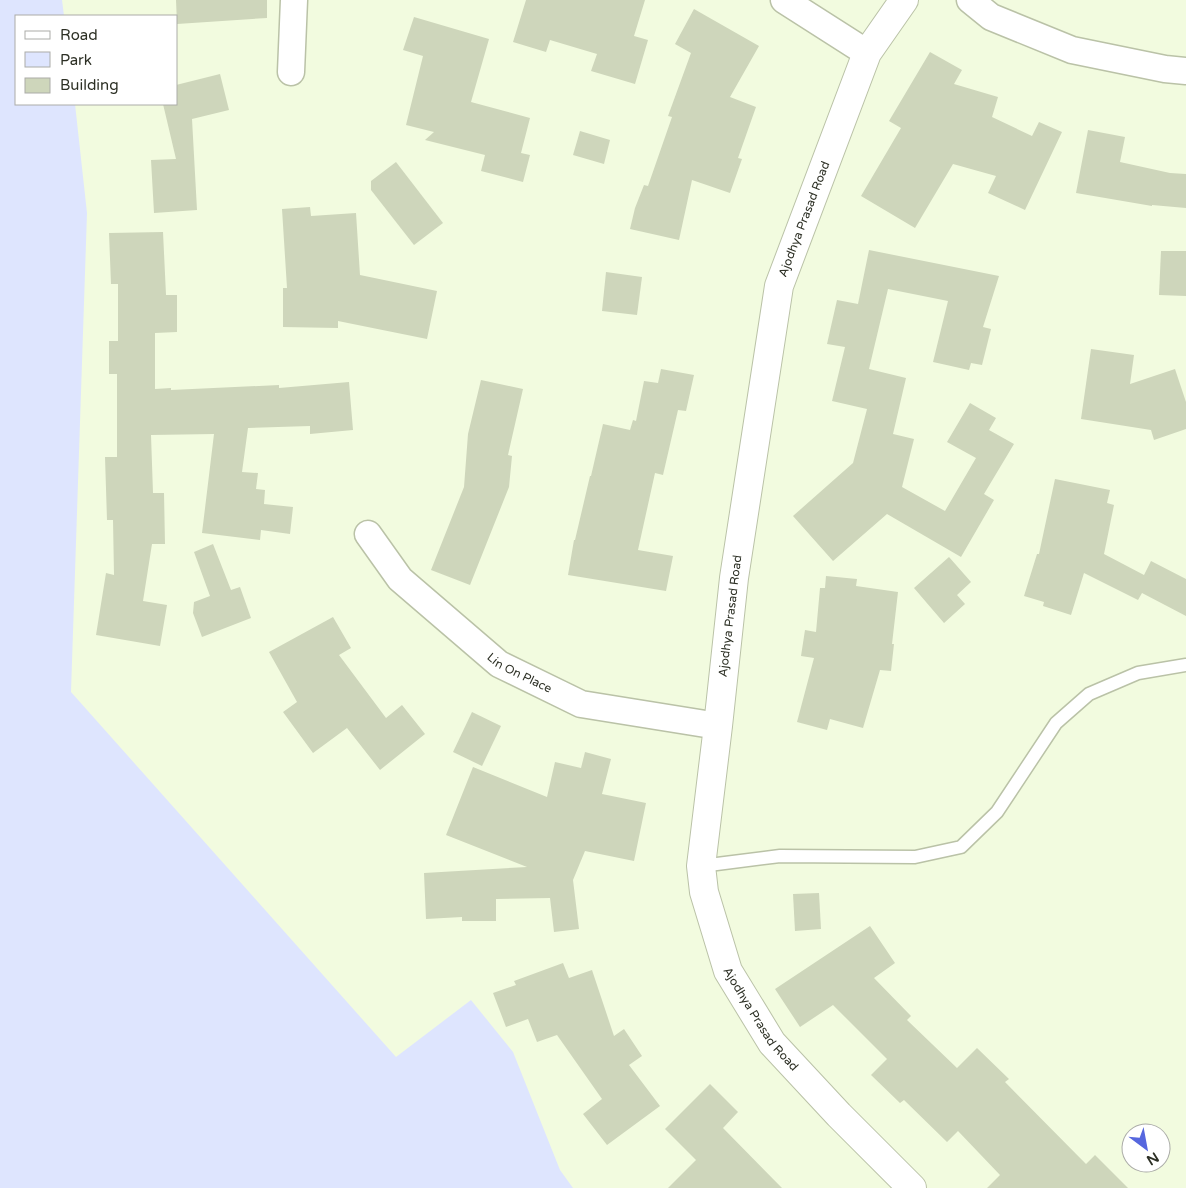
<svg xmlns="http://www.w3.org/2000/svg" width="1186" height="1188" viewBox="0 0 1186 1188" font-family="'Varela Round',sans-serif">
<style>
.green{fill:#dee5fe}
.building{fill:#ced6bb}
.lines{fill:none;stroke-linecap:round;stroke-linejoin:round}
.service-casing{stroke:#bac2a7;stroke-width:15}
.minor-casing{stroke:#bac2a7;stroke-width:29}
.tertiary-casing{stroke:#bac2a7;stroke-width:30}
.service{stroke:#fff;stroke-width:12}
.minor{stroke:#fff;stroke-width:26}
.tertiary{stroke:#fff;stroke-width:28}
.labels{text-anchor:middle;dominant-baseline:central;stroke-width:5;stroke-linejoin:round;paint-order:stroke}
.street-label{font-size:12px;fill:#2d3025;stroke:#fff}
</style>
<rect width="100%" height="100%" fill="#f2fbdf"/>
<path class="green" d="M 0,0 L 62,0 L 64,16 L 16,16 L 16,104 L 75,104 L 87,213 L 71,692 L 396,1057 L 471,1000 L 513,1052 L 560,1170 L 573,1188 L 0,1188 Z"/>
<g class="building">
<path d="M 176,0 L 267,0 L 267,18 L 177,24 Z"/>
<path d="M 526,0 L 645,0 L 634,36 L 648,40 L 635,84 L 591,71 L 597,54 L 550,40 L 546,52 L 513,42 Z"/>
<path d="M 694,9 L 759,46 L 730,97 L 756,107 L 738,158 L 742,159 L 730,193 L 692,180 L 679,240 L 630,229 L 635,208 L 644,185 L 648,186 L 672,117 L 668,116 L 691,53 L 675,44 Z"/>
<path d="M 414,17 L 489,39 L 471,102 L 530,118 L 521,153 L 530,155 L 523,182 L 481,171 L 485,155 L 425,140 L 434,132 L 406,125 L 423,56 L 403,50 Z"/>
<path d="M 930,52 L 962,70 L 954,84 L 998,97 L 992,117 L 1032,136 L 1039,122 L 1062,132 L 1025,210 L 988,193 L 996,176 L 953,164 L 915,228 L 861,196 L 901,128 L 889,121 Z"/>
<path d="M 220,74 L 229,110 L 192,119 L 197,210 L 154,213 L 151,160 L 176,159 L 163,104 L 176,104 L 176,85 Z"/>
<path d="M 1088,130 L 1125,137 L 1120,162 L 1170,173 L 1186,174 L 1186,208 L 1152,205 L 1152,206 L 1076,193 Z"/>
<path d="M 580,131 L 610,140 L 604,164 L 573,155 Z"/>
<path d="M 396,162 L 443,223 L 414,245 L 371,190 L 371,181 Z"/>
<path d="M 310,207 L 311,216 L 356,213 L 360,275 L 437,291 L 427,339 L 338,321 L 338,328 L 283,327 L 283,288 L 287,288 L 282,209 Z"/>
<path d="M 163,232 L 166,295 L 177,295 L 177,332 L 155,333 L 155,389 L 171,388 L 171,390 L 279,385 L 279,388 L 349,382 L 353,430 L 310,434 L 310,426 L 248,428 L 242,472 L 258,473 L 256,489 L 265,490 L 264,504 L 293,507 L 290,534 L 261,530 L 260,540 L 202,533 L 214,434 L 151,435 L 153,493 L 164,493 L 165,544 L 152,544 L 143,601 L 167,605 L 160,646 L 96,635 L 106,573 L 114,575 L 113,520 L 107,520 L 105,457 L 117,457 L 117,374 L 109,374 L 109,341 L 118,341 L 118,284 L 111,284 L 109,233 Z"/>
<path d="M 869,250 L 999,276 L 983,327 L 991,329 L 982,365 L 971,363 L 969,370 L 933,362 L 948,301 L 888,289 L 869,369 L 906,378 L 893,434 L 914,439 L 902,487 L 945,511 L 976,458 L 947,442 L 970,403 L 996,418 L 989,430 L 1014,444 L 984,494 L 994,500 L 961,557 L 887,514 L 833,561 L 793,516 L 853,463 L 867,409 L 832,401 L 845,347 L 827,344 L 837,300 L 858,304 Z"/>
<path d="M 1161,251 L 1186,251 L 1186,296 L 1159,295 Z"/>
<path d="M 606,272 L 642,277 L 637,315 L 602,311 Z"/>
<path d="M 1091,349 L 1134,355 L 1130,384 L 1175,369 L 1186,402 L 1186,429 L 1154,440 L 1151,430 L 1081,419 Z"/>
<path d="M 661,369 L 694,375 L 686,411 L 678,410 L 663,475 L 655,473 L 638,550 L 673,556 L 666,591 L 568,575 L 574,540 L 575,540 L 590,476 L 591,476 L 603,424 L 630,430 L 633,420 L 636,421 L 644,381 L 658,383 Z"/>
<path d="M 481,380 L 523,389 L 508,455 L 512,456 L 509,487 L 470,585 L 431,570 L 464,487 L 468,434 Z"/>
<path d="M 1055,479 L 1110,490 L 1107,503 L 1114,505 L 1104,554 L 1144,575 L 1151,561 L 1186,579 L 1186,616 L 1142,593 L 1138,600 L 1084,573 L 1071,615 L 1043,606 L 1044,602 L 1024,596 L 1037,554 L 1039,554 Z"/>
<path d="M 213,544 L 231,590 L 240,587 L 251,618 L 202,637 L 193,613 L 194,602 L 210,596 L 194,552 Z"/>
<path d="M 949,557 L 971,582 L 957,595 L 965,604 L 944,623 L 914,588 Z"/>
<path d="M 826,576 L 857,579 L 856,586 L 898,592 L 892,644 L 894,644 L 891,671 L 880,670 L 863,728 L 830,719 L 827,730 L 797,722 L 814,658 L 801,656 L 805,630 L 816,632 L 820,588 L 825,588 Z"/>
<path d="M 333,617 L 351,648 L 339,655 L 386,718 L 402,705 L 425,734 L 380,770 L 347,728 L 313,753 L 283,712 L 297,702 L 269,652 Z"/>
<path d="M 472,712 L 501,726 L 482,766 L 453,752 Z"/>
<path d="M 585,752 L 611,759 L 602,794 L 646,803 L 634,861 L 585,851 L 573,880 L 579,929 L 554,932 L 550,898 L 496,899 L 496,921 L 462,921 L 462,917 L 426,919 L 424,873 L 527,867 L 446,835 L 473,767 L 547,797 L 555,762 L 581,768 Z"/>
<path d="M 819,893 L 821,929 L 795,931 L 793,894 Z"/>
<path d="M 870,926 L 895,963 L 874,978 L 911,1016 L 907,1020 L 957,1068 L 977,1048 L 1009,1079 L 1005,1082 L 1086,1164 L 1095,1155 L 1128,1188 L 987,1188 L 1000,1175 L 958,1131 L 947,1142 L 904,1100 L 900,1103 L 871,1075 L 887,1059 L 833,1005 L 800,1027 L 775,989 Z"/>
<path d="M 563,963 L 569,978 L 592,970 L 614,1036 L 624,1029 L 642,1056 L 629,1065 L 660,1106 L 607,1145 L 583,1114 L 602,1099 L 557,1035 L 537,1042 L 528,1019 L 506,1027 L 493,993 L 516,985 L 514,981 Z"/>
<path d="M 710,1084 L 738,1112 L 723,1128 L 782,1188 L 668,1188 L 696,1160 L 665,1129 Z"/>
</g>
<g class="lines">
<defs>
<path id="service" d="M 701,866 L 780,856 L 915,857 L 961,847 L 997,812 L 1056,723 L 1089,694 L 1138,673 L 1186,665"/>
<g id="minor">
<path d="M 784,0 L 867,53"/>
<path d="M 970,0 L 991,17 L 1072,50 L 1165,69 L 1186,71"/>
<path d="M 291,72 L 294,0"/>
<path id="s1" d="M 368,534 L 400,579 L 499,664 L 581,704 L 718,726"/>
</g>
<g id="tertiary">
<path id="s2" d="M 904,0 L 867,53 L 779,286 L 734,578 L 718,726 L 701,866 L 704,892 L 728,971 L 772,1043 L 839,1115 L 912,1188"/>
</g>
</defs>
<use href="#service" class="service-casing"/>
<use href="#minor" class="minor-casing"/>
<use href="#tertiary" class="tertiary-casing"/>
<use href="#service" class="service"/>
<use href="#minor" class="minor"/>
<use href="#tertiary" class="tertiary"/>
</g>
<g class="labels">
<g class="street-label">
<text transform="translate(804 219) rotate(-69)">Ajodhya Prasad Road</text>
<text transform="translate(730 616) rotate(-83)">Ajodhya Prasad Road</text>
<text stroke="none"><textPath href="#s1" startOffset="208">Lin On Place</textPath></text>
<text stroke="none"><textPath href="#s2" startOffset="1066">Ajodhya Prasad Road</textPath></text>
</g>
</g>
<rect x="15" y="15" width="162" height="90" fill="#ffffff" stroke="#abaca8"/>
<rect x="25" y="31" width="25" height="8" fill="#ffffff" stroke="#abaca8"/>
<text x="60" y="40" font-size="15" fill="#2d3025">Road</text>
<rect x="25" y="52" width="25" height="15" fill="#dee5fe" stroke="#abaca8"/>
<text x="60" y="65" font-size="15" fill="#2d3025">Park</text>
<rect x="25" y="78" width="25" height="15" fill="#ced6bb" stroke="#abaca8"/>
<text x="60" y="90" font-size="15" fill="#2d3025">Building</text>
<g transform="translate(1146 1148) rotate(148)"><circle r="24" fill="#ffffff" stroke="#abaca8"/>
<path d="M0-4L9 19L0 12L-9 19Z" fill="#5667de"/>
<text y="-8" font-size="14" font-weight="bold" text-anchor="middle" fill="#2d3025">N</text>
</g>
</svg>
